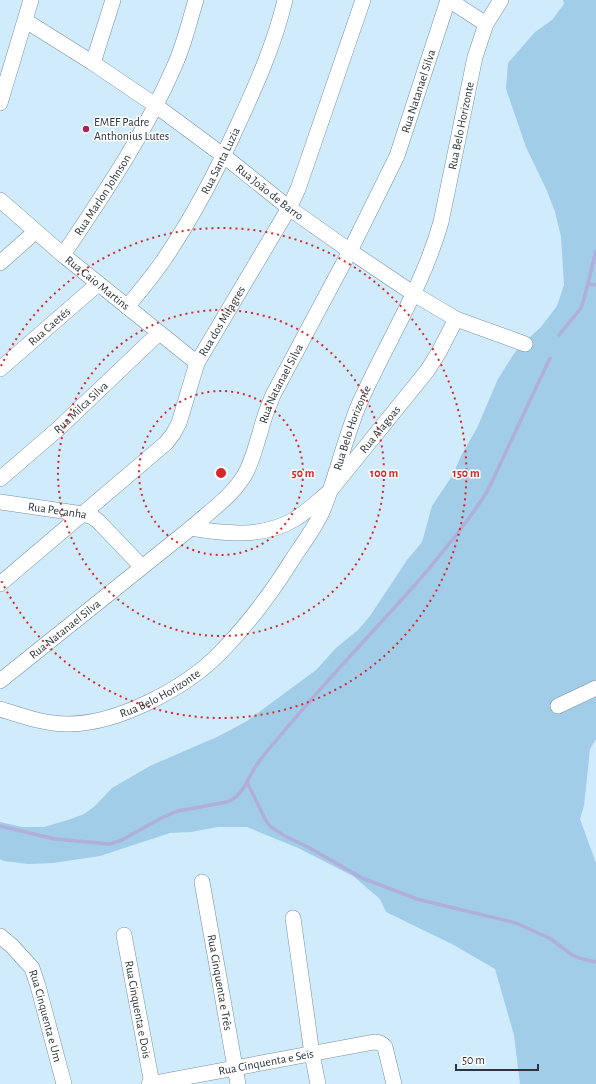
<svg xmlns="http://www.w3.org/2000/svg" width="596" height="1084" viewBox="0 0 596 1084" font-family="'Alegreya Sans',sans-serif">
<style>
.green{fill:#a1cde8}
.lines{fill:none;stroke-linecap:round;stroke-linejoin:round}
.stream{stroke:#b0aedb;stroke-width:3.5}
.minor-casing{stroke:#768f9f;stroke-width:16}
.minor{stroke:#fff;stroke-width:15}
.ring{fill:none;stroke:#d62828;stroke-width:2;stroke-dasharray:2 4}
.poi-dot{fill:#b12156;stroke:#fff;stroke-width:1.5}
.labels{text-anchor:middle;dominant-baseline:central;stroke-width:3;stroke-linejoin:round;paint-order:stroke}
.street-label{font-size:12px;fill:#2a353c;stroke:#fff}
.poi-label{font-size:12px;fill:#2a353c;stroke:#fff;text-anchor:start}
.centre{fill:#d62828;stroke:#fff;stroke-width:2}
.ring-label{font-size:12px;text-anchor:middle;font-weight:bold;fill:#d62828;stroke:#fff;stroke-width:3;stroke-linejoin:round;paint-order:stroke}
</style>
<rect width="100%" height="100%" fill="#d0ebfc"/>
<path class="green" d="M 563,0 L 596,0 L 596,739 L 590,749 L 584,806 L 580,819 L 596,863 L 596,1084 L 520,1084 L 514,1035 L 495,969 L 452,944 L 386,912 L 380,899 L 353,876 L 298,848 L 247,827 L 218,827 L 191,832 L 170,833 L 100,856 L 53,863 L 29,864 L 4,861 L 0,859 L 0,822 L 22,827 L 44,827 L 68,820 L 84,814 L 95,806 L 112,788 L 150,766 L 219,736 L 247,721 L 316,670 L 336,648 L 358,630 L 370,616 L 407,560 L 422,542 L 432,506 L 452,476 L 462,454 L 477,428 L 498,379 L 513,355 L 520,346 L 541,327 L 557,306 L 564,285 L 561,237 L 555,212 L 547,191 L 526,147 L 506,89 L 508,63 L 535,32 L 552,20 L 564,4 Z"/>
<g class="lines">
<g class="stream">
<path d="M 588,284 L 596,285"/>
<path d="M 559,335 L 581,308 L 584,299 L 596,251"/>
<path d="M 247,782 L 266,821 L 271,827 L 285,836 L 308,847 L 362,878 L 417,899 L 516,923 L 551,939 L 572,955 L 579,958 L 596,962"/>
<path d="M 0,826 L 55,839 L 109,844 L 120,841 L 163,817 L 178,811 L 227,802 C 244,796 248,776 258,763 C 266,751 276,741 285,730 C 326,681 371,634 414,586 C 440,556 467,524 488,490 L 550,358"/>
</g>
<defs>
<g id="minor">
<path d="M 449,0 L 486,24"/>
<path id="s1" d="M 26,21 L 93,63 L 155,105 L 224,156 L 289,208 L 350,251 L 414,294 L 456,319 L 525,344"/>
<path d="M 93,63 L 113,0"/>
<path d="M 0,103 L 31,0"/>
<path id="s2" d="M 0,200 L 63,255 L 197,363"/>
<path id="s3" d="M 63,255 C 103,195 145,134 174,67 C 184,46 189,22 196,0"/>
<path d="M 0,263 L 35,232"/>
<path id="s4" d="M 127,307 C 139,292 152,277 163,261 C 193,217 218,169 240,120 C 258,81 275,42 285,0"/>
<path id="s5" d="M 0,369 L 98,284"/>
<path id="s6" d="M 0,479 L 58,429 L 159,333"/>
<path id="s7" d="M 0,502 L 83,514 L 93,517 L 99,522 L 142,567"/>
<path id="s8" d="M 191,528 C 225,534 264,538 295,519 C 308,511 318,501 329,492 L 427,371 L 439,352 L 456,319"/>
<path id="s9" d="M 0,584 L 166,443 L 173,434 L 179,423 L 197,363 L 289,208 L 298,189 L 363,0"/>
<path id="s10" d="M 0,681 L 191,528 C 209,512 231,497 244,476 C 252,463 255,448 260,433 C 263,420 268,407 273,395 L 350,251 L 397,156 L 448,0"/>
<path d="M 558,706 L 596,688"/>
<path id="s11" d="M 0,709 C 22,716 44,724 68,724 C 118,724 186,688 221,652 C 249,623 273,591 294,557 C 304,542 316,526 323,510 C 337,475 345,437 360,402 C 387,342 423,286 441,222 L 475,57 L 486,24 L 501,0"/>
<path id="s12" d="M 202,882 L 238,1084"/>
<path d="M 293,918 L 312,1054 L 318,1084"/>
<path id="s13" d="M 124,935 L 152,1084"/>
<path id="s14" d="M 0,936 L 12,946 L 32,968 L 38,986 L 64,1084"/>
<path id="s15" d="M 149,1084 L 374,1042 C 379,1042 382,1043 385,1047 L 394,1084"/>
</g>
</defs>
<use href="#minor" class="minor-casing"/>
<use href="#minor" class="minor"/>
</g>
<g class="ring">
<circle cx="221" cy="473" r="82"/>
<circle cx="221" cy="473" r="163"/>
<path d="M1 366A245 245 0 1 1 1 580"/>
</g>
<circle class="poi-dot" cx="86" cy="129" r="4"/>
<g class="labels">
<g class="street-label">
<text stroke="none"><textPath href="#s10" startOffset="743">Rua Natanael Silva</textPath></text>
<text stroke="none"><textPath href="#s11" startOffset="828">Rua Belo Horizonte</textPath></text>
<text stroke="none"><textPath href="#s4" startOffset="174">Rua Santa Luzia</textPath></text>
<text stroke="none"><textPath href="#s1" startOffset="298">Rua João de Barro</textPath></text>
<text stroke="none"><textPath href="#s3" startOffset="72">Rua Marlon Johnson</textPath></text>
<text stroke="none"><textPath href="#s2" startOffset="128">Rua Caio Martins</textPath></text>
<text stroke="none"><textPath href="#s9" startOffset="353">Rua dos Milagres</textPath></text>
<text stroke="none"><textPath href="#s5" startOffset="65">Rua Caetés</textPath></text>
<text stroke="none"><textPath href="#s10" startOffset="419">Rua Natanael Silva</textPath></text>
<text stroke="none"><textPath href="#s6" startOffset="108">Rua Milca Silva</textPath></text>
<text stroke="none"><textPath href="#s11" startOffset="505">Rua Belo Horizonte</textPath></text>
<text stroke="none"><textPath href="#s8" startOffset="231">Rua Alagoas</textPath></text>
<text stroke="none"><textPath href="#s7" startOffset="58">Rua Peçanha</textPath></text>
<text stroke="none"><textPath href="#s10" startOffset="83">Rua Natanael Silva</textPath></text>
<text stroke="none"><textPath href="#s11" startOffset="168">Rua Belo Horizonte</textPath></text>
<text stroke="none"><textPath href="#s12" startOffset="102">Rua Cinquenta e Três</textPath></text>
<text stroke="none"><textPath href="#s13" startOffset="76">Rua Cinquenta e Dois</textPath></text>
<text stroke="none"><textPath href="#s14" startOffset="95">Rua Cinquenta e Um</textPath></text>
<text stroke="none"><textPath href="#s15" startOffset="119">Rua Cinquenta e Seis</textPath></text>
</g>
<g class="poi-label">
<text x="94" y="122">EMEF Padre<tspan x="94" dy="14">Anthonius Lutes</tspan></text>
</g>
</g>
<circle cx="221" cy="473" r="6" class="centre"/>
<g class="ring-label">
<text x="303" y="477">50 m</text>
<text x="384" y="477">100 m</text>
<text x="466" y="477">150 m</text>
</g>
<path d="M456 1064v6h82v-6" fill="none" stroke="#2a353c" stroke-width="2"/>
<text x="462" y="1064" font-size="12" fill="#2a353c" stroke="#ffffff" stroke-width="3" paint-order="stroke">50 m</text>
</svg>
